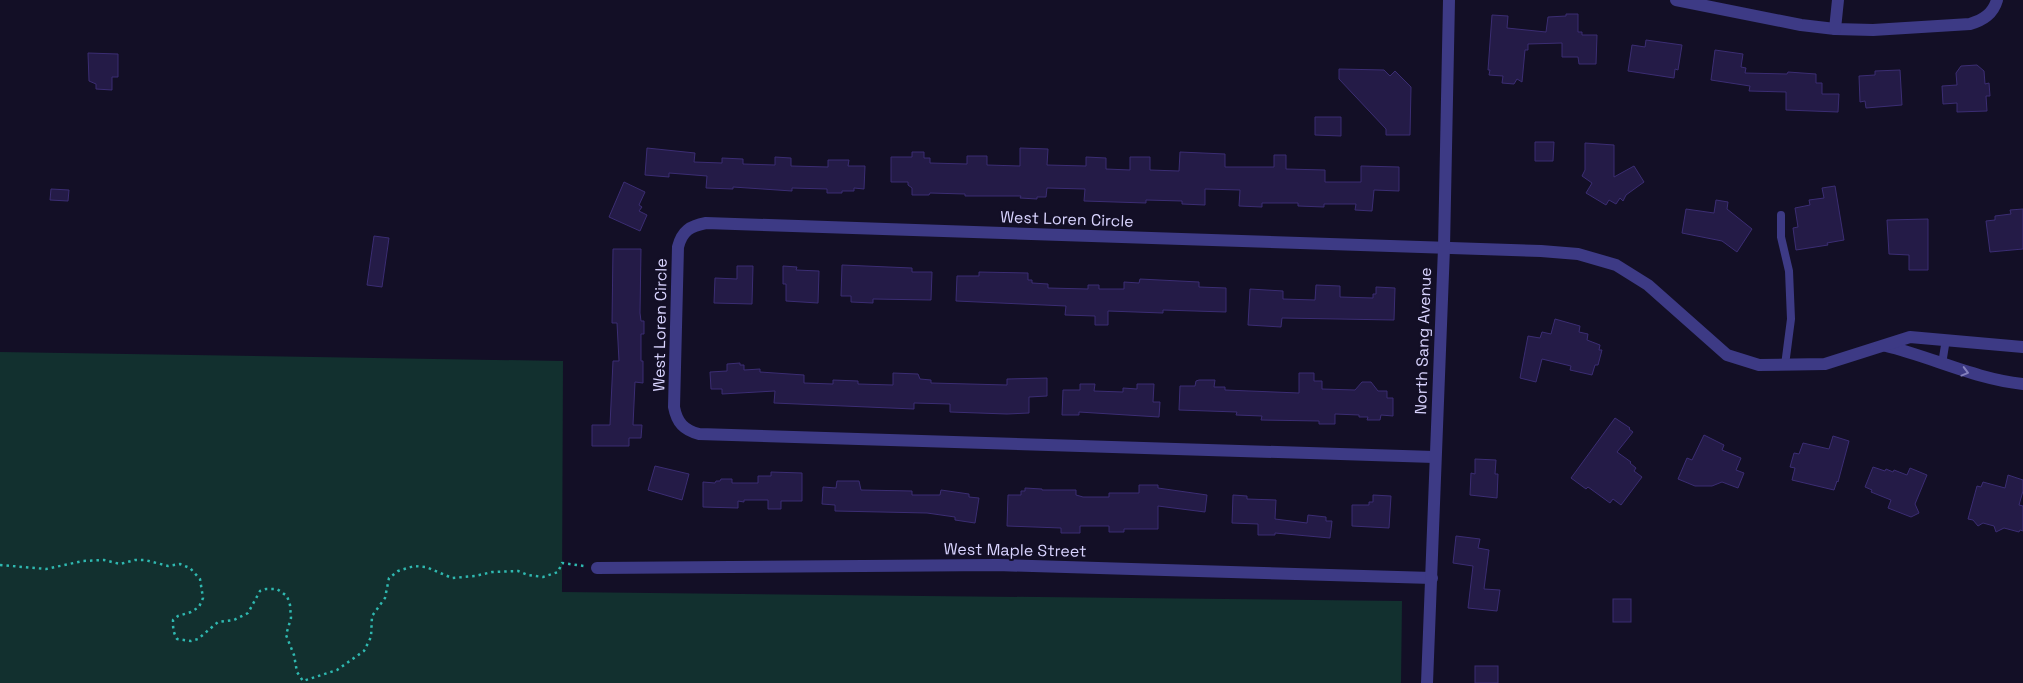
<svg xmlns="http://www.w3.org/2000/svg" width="2023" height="683" viewBox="0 0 2023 683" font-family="'Space Grotesk',sans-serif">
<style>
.green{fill:#12302f}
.building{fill:#241b47;stroke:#3b2d73}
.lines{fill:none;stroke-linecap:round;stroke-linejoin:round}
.path{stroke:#2fb8b0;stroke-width:2.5;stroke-dasharray:2.5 4;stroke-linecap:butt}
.lane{stroke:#3d3a85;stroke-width:8}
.street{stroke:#3d3a85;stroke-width:12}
.oneway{stroke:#837fbc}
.labels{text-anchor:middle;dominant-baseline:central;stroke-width:4.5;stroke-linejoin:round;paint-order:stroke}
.street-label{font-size:16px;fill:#d9d4ff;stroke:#130f26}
</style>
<rect width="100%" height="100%" fill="#130f26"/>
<path class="green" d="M 0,352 L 563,361 L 562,592 L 1402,601 L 1401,683 L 0,683 Z"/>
<g class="building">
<path d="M 1566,14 L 1578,14 L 1578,32 L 1582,32 L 1582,35 L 1597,35 L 1596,64 L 1579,64 L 1578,57 L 1562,57 L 1562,43 L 1528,44 L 1528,50 L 1525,50 L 1522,82 L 1517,79 L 1514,84 L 1502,83 L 1503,76 L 1489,75 L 1490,70 L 1488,70 L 1492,15 L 1508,16 L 1507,28 L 1546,32 L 1548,17 L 1566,16 Z"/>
<path d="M 1646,40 L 1682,45 L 1678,70 L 1675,69 L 1674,78 L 1628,71 L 1632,45 L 1645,47 Z"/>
<path d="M 1715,50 L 1743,54 L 1741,67 L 1746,68 L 1745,73 L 1787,74 L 1788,72 L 1816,74 L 1816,83 L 1822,83 L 1822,94 L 1839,94 L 1838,112 L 1786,110 L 1786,92 L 1749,91 L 1750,86 L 1711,80 Z"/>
<path d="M 88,53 L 118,54 L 118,77 L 112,77 L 112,90 L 96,89 L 96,84 L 89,81 Z"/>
<path d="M 1977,65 L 1984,71 L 1985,84 L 1989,83 L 1990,96 L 1986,96 L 1987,111 L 1957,112 L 1957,103 L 1943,104 L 1942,86 L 1957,85 L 1956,73 L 1961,66 Z"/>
<path d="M 1339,69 L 1384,70 L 1390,76 L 1395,71 L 1411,87 L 1410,135 L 1386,135 L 1386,129 L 1339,79 Z"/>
<path d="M 1900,70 L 1902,105 L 1866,108 L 1865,101 L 1860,102 L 1859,76 L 1875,75 L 1875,71 Z"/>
<path d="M 1315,117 L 1341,117 L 1341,136 L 1315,135 Z"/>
<path d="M 1535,142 L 1554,142 L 1553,161 L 1535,161 Z"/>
<path d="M 1585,143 L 1614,145 L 1614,177 L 1634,166 L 1644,182 L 1626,195 L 1623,201 L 1620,198 L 1616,204 L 1609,200 L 1606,205 L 1586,193 L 1592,183 L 1582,176 L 1585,170 Z"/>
<path d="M 647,148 L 695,153 L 694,162 L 722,163 L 722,158 L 743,159 L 743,164 L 775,165 L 775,157 L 791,158 L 791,166 L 828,167 L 828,160 L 849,160 L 848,166 L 865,166 L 864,189 L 854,188 L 854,191 L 842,191 L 842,193 L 827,193 L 827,189 L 792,188 L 792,191 L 733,187 L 733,189 L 706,188 L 707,176 L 669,173 L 669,177 L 645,175 Z"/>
<path d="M 1020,148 L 1048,149 L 1047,165 L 1086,166 L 1086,157 L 1106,158 L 1106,169 L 1130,170 L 1130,157 L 1150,157 L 1150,170 L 1179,171 L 1180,152 L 1225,154 L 1225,167 L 1274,167 L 1274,155 L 1286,155 L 1286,169 L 1325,170 L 1325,182 L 1361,182 L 1361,166 L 1399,167 L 1399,191 L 1374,190 L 1372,211 L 1355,210 L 1356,204 L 1324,204 L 1324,207 L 1298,206 L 1298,203 L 1262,203 L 1262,207 L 1239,206 L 1240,190 L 1205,189 L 1205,205 L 1182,204 L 1182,201 L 1146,200 L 1146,203 L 1084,201 L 1085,189 L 1047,188 L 1046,197 L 1037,197 L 1037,199 L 1020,198 L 1021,196 L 965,196 L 965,194 L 930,193 L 929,195 L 912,195 L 912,188 L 908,185 L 908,182 L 891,182 L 891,157 L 912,157 L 912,152 L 924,152 L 924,158 L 930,158 L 930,163 L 967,164 L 967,156 L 987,156 L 987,165 L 1020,166 Z"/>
<path d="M 624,182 L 645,192 L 639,205 L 642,207 L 639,211 L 647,215 L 640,231 L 609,217 Z"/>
<path d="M 1835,186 L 1844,240 L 1827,243 L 1828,245 L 1796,250 L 1793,228 L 1798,227 L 1795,208 L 1810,205 L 1809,200 L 1824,198 L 1822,188 Z"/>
<path d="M 51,189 L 69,190 L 68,201 L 50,200 Z"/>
<path d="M 1716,200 L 1728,202 L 1727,209 L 1752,229 L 1737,252 L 1722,241 L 1682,233 L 1686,209 L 1714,213 Z"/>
<path d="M 2023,209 L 2023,249 L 1990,252 L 1986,221 L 1995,220 L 1995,216 L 2011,214 L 2010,210 Z"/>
<path d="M 1928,219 L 1928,270 L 1909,270 L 1909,255 L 1889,254 L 1887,220 Z"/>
<path d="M 374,236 L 389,238 L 382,287 L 367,285 Z"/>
<path d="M 613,249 L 641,249 L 640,313 L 641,321 L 644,321 L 644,334 L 641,334 L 641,361 L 643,361 L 643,383 L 635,382 L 633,425 L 642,425 L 641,438 L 629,438 L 629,446 L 592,446 L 592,425 L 610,425 L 613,361 L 619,361 L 617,323 L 612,323 Z"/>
<path d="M 842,265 L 912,268 L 912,272 L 932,272 L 931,300 L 873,299 L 873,303 L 851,302 L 851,296 L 841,296 Z"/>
<path d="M 737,266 L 753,266 L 752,304 L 714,303 L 715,278 L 737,279 Z"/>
<path d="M 783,266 L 797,267 L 796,270 L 819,271 L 818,303 L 786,301 L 786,284 L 783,284 Z"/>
<path d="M 979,272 L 1028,273 L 1028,280 L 1032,280 L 1032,283 L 1048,284 L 1048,288 L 1088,289 L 1088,285 L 1099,285 L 1099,289 L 1124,289 L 1124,282 L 1139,283 L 1140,279 L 1199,282 L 1199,287 L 1226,288 L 1226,312 L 1163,310 L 1163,313 L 1108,311 L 1108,325 L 1095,325 L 1095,316 L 1065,315 L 1066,306 L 956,301 L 957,276 L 979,276 Z"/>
<path d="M 1316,285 L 1340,286 L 1340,297 L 1373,298 L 1373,294 L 1376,294 L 1376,287 L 1395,288 L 1394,320 L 1282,318 L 1281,327 L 1248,325 L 1250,289 L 1283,291 L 1283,299 L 1315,300 Z"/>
<path d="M 1555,319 L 1580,326 L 1579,332 L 1588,334 L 1587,340 L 1600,345 L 1599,350 L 1602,350 L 1598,365 L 1595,365 L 1592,375 L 1570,370 L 1571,366 L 1542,359 L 1536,382 L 1520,378 L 1528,336 L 1540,338 L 1542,332 L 1551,334 Z"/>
<path d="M 740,363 L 740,365 L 744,365 L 744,370 L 760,369 L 760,372 L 804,375 L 804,383 L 833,384 L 833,380 L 858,381 L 858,384 L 893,385 L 893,373 L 918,374 L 920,379 L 931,380 L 931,383 L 1007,385 L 1007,379 L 1047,378 L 1047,396 L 1029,397 L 1029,413 L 1007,414 L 950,412 L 950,404 L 914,403 L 914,409 L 774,403 L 775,391 L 722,394 L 722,389 L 711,389 L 710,372 L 727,371 L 727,364 Z"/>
<path d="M 1299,373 L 1314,373 L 1314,381 L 1322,381 L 1322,389 L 1355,390 L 1362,382 L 1371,382 L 1378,391 L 1387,391 L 1387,398 L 1393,398 L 1393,416 L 1381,415 L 1380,420 L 1367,420 L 1368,417 L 1359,417 L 1359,415 L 1335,414 L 1335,424 L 1319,424 L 1319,421 L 1261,420 L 1262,416 L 1236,415 L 1237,412 L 1179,410 L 1180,386 L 1195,386 L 1196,381 L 1199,380 L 1215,380 L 1214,387 L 1225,387 L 1225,390 L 1299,393 Z"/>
<path d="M 1080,384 L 1095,384 L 1094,391 L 1123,392 L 1123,388 L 1137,389 L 1137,384 L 1154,384 L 1153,402 L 1160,402 L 1159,417 L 1079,412 L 1079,415 L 1062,415 L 1063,390 L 1080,390 Z"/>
<path d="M 1615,418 L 1630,428 L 1629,429 L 1633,432 L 1617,452 L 1631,462 L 1630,463 L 1636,468 L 1634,471 L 1642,477 L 1621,505 L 1613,499 L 1610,503 L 1588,487 L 1586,489 L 1571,478 Z"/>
<path d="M 1704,435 L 1724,445 L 1722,450 L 1741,458 L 1736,470 L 1744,473 L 1738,488 L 1722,482 L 1712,486 L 1695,486 L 1678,479 L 1687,458 L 1692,460 Z"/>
<path d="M 1833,436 L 1849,441 L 1838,482 L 1837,481 L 1834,490 L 1792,480 L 1795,468 L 1790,467 L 1794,453 L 1799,454 L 1803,443 L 1829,449 Z"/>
<path d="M 1475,459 L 1496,460 L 1495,474 L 1498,474 L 1497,498 L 1470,495 L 1471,473 L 1475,474 Z"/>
<path d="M 655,466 L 689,474 L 682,500 L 648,490 Z"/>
<path d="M 1873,467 L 1885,471 L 1886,469 L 1893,472 L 1894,470 L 1907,475 L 1910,468 L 1927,475 L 1915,504 L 1919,513 L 1911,517 L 1888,508 L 1891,500 L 1871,492 L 1872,490 L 1865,487 Z"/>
<path d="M 771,472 L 802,473 L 802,501 L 781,501 L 781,509 L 768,509 L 768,500 L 744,500 L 744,502 L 738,501 L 738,508 L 703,507 L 703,482 L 715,483 L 716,481 L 720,481 L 721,479 L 732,479 L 732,483 L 758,483 L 758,476 L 771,476 Z"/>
<path d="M 2008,475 L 2023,480 L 2023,491 L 2019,505 L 2023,506 L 2023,531 L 2020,530 L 2019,532 L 2004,528 L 1996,532 L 1994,526 L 1983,523 L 1978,526 L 1973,520 L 1968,519 L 1977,486 L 1981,487 L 1983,482 L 2005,488 Z"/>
<path d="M 837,481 L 859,481 L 861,490 L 912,491 L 912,495 L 940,495 L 941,490 L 969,494 L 969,497 L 979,498 L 975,523 L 955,520 L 955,517 L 927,513 L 835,511 L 835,505 L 822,504 L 823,487 L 836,488 Z"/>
<path d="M 1139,485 L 1158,485 L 1158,488 L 1207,495 L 1205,512 L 1158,506 L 1158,529 L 1124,529 L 1124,532 L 1109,532 L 1109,526 L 1080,526 L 1080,533 L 1061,533 L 1061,528 L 1007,526 L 1008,495 L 1021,495 L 1021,491 L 1025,491 L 1025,488 L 1042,489 L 1042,490 L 1076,490 L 1076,495 L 1083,497 L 1109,497 L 1109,493 L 1139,493 Z"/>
<path d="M 1233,495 L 1247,496 L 1247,499 L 1276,500 L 1275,519 L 1307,523 L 1308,515 L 1326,517 L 1326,521 L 1332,521 L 1330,538 L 1275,533 L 1275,535 L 1258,535 L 1258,524 L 1232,523 Z"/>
<path d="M 1373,495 L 1391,496 L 1389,528 L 1352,526 L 1352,505 L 1369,505 L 1369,502 L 1373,502 Z"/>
<path d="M 1456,536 L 1480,539 L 1478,548 L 1489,550 L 1484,589 L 1500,590 L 1497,611 L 1468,608 L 1473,566 L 1453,563 Z"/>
<rect x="1613" y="599" width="18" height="23"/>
<rect x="1475" y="666" width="23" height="17"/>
</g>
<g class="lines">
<path class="path" d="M 0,565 L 46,569 L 83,561 L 104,560 L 120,564 L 135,560 L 145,560 L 168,566 L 180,564 L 190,568 L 200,579 L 203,598 L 199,607 L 191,612 L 178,616 L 173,620 C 173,628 173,632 177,639 L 191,641 L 198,639 L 218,622 L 234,620 L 248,613 L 260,591 L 266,589 L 277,589 L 287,596 L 290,605 L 291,618 L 286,635 L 294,655 L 297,672 L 303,681 L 337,670 L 364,651 L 371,637 L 372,616 L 385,598 L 389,578 L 398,571 L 414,566 L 426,567 L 452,578 L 475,576 L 492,572 L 518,571 L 528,575 L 543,577 L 558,572 L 562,563 L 584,566"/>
<g class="lane">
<path d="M 1781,215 L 1781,237 L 1789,271 L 1791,319 L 1785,365"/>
<path d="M 1942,364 L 1946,339"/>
</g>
<g class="street">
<path d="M 1676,0 L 1801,25 L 1835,29 L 1873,30 L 1970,24 C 1983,20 1993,14 1997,0"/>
<path d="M 1835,29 L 1838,0"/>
<path d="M 1886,346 C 1932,357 1975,379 2023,384"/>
<path d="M 1434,457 L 699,434 C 684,430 677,423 674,407 L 678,247 C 682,231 690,226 706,223 L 1541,251 L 1578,254 L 1616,265 L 1648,285 L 1727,355 L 1759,365 L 1825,364 L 1910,337 L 2023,347"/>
<path d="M 597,568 L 997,565 L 1432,578"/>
<path d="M 1427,683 L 1444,248 L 1449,0"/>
</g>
</g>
<defs><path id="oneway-chevron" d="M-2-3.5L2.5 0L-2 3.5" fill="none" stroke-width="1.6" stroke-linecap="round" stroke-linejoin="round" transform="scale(1.25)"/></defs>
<use class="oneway" href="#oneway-chevron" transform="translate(1965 372) rotate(15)"/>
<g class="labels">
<g class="street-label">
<text transform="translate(1067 219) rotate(2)">West Loren Circle</text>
<text transform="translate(660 325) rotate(-89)">West Loren Circle</text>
<text transform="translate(1423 341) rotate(-88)">North Sang Avenue</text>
<text transform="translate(1015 550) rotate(1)">West Maple Street</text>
</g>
</g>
</svg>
